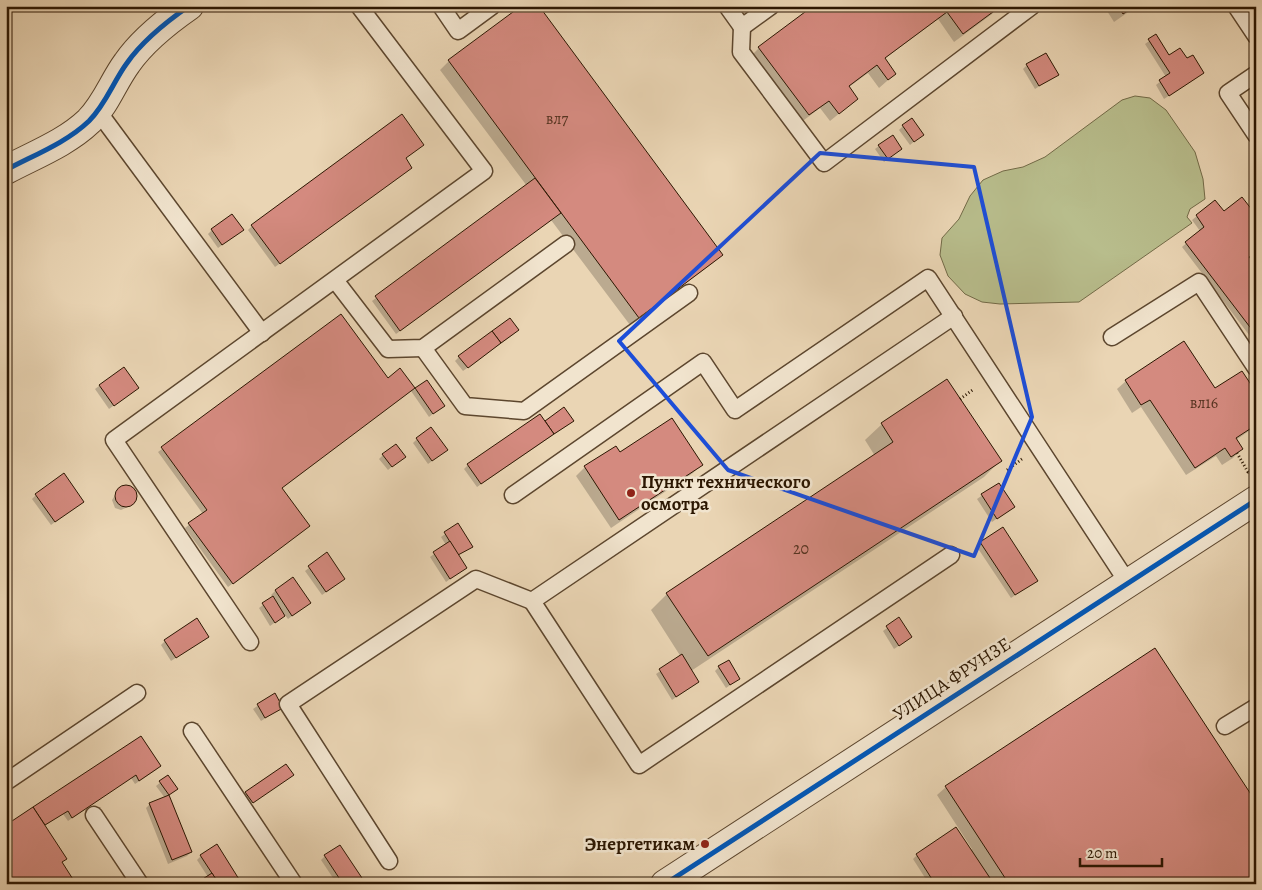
<svg xmlns="http://www.w3.org/2000/svg" width="1262" height="890" viewBox="0 0 1262 890" font-family="Alegreya,serif">
<style>
.green{fill:#b8bd8c;stroke:#726a47}
.shadow{fill:#0003}
.building{fill:#d48a7f;stroke:#2c1702}
.lines{fill:none;stroke-linecap:round;stroke-linejoin:round}
.service-casing{stroke:#5c462e;stroke-width:19}
.minor-casing{stroke:#5c462e;stroke-width:30}
.path{stroke:#2c1702;stroke-width:3;stroke-dasharray:1 2.5;stroke-linecap:butt}
.service{stroke:#f1e4ce;stroke-width:16}
.minor{stroke:#f1e4ce;stroke-width:28}
.cycleway-casing{stroke:#f1e4ce;stroke-width:8}
.cycleway{stroke:#0057b8;stroke-width:5}
.marked{fill:none;stroke:#1d4ed8;stroke-width:4;stroke-linejoin:round}
.poi-dot{fill:#8f2418;stroke:#f1e4ce;stroke-width:2}
.labels{text-anchor:middle;dominant-baseline:central;stroke-width:5;stroke-linejoin:round;paint-order:stroke}
.number-label{font-size:16px;fill:#563421}
.poi-label{font-size:19px;font-weight:bold;fill:#2c1702;stroke:#f1e4ce;text-anchor:start}
.street-label{font-size:19px;fill:#2c1702;stroke:#f1e4ce}
</style>
<rect width="100%" height="100%" fill="#ead5b4"/>
<filter id="stains"><feTurbulence type="fractalNoise" baseFrequency=".004" numOctaves="4"/><feColorMatrix values="0 0 0 0 .2 0 0 0 0 .09 0 0 0 0 .02 0 0 0 .5 -.17"/></filter>
<radialGradient id="worn" r=".72"><stop offset=".6" stop-color="#630" stop-opacity="0"/><stop offset="1" stop-color="#630" stop-opacity=".3"/></radialGradient>
<path class="green" d="M 1135,96 L 1150,98 L 1166,110 L 1195,152 L 1203,179 L 1205,199 L 1190,209 L 1187,217 L 1192,223 L 1079,302 L 1000,304 L 982,302 L 965,294 L 948,276 L 940,255 L 942,238 L 959,219 L 970,196 L 983,180 L 1003,171 L 1023,167 L 1045,157 L 1122,100 Z"/>
<g class="shadow">
<path d="M 523,6 L 721,255 L 713,263 L 630,325 L 551,220 L 396,334 L 372,301 L 527,186 L 440,70 L 449,61 Z"/>
<path d="M 815,6 L 1000,6 L 992,14 L 954,42 L 938,19 L 884,59 L 895,74 L 879,88 L 868,73 L 849,87 L 857,99 L 830,121 L 820,108 L 800,123 L 751,56 L 759,48 Z"/>
<path d="M 1104,6 L 1137,6 L 1114,22 Z"/>
<path d="M 1156,36 L 1169,57 L 1186,60 L 1199,76 L 1164,99 L 1156,85 L 1166,77 L 1145,44 Z"/>
<path d="M 1027,65 L 1057,75 L 1035,89 L 1023,69 Z"/>
<path d="M 903,126 L 922,135 L 910,145 L 899,130 Z"/>
<path d="M 879,146 L 897,152 L 884,162 L 875,149 Z"/>
<path d="M 405,159 L 407,171 L 275,267 L 248,230 L 252,226 Z"/>
<path d="M 1215,202 L 1256,267 L 1256,344 L 1182,247 L 1200,231 L 1192,220 Z"/>
<path d="M 212,230 L 238,234 L 218,248 L 208,234 Z"/>
<path d="M 341,316 L 388,379 L 400,370 L 415,390 L 426,381 L 439,409 L 429,417 L 411,391 L 281,488 L 309,526 L 228,587 L 185,528 L 203,514 L 158,452 Z"/>
<path d="M 514,334 L 463,371 L 455,361 L 459,357 Z"/>
<path d="M 1183,342 L 1215,390 L 1256,394 L 1256,426 L 1236,440 L 1241,449 L 1233,458 L 1222,465 L 1216,456 L 1186,475 L 1141,407 L 1132,413 L 1117,389 L 1126,381 Z"/>
<path d="M 99,386 L 138,388 L 109,409 L 95,389 Z"/>
<path d="M 564,409 L 568,425 L 477,487 L 464,469 L 468,465 L 545,422 Z"/>
<path d="M 882,424 L 1000,461 L 984,477 L 691,671 L 698,682 L 672,700 L 656,674 L 681,657 L 651,610 L 667,594 L 875,456 L 865,440 Z"/>
<path d="M 417,439 L 443,453 L 428,464 L 413,443 Z"/>
<path d="M 620,454 L 701,465 L 693,473 L 611,528 L 576,476 L 585,467 Z"/>
<path d="M 383,455 L 400,460 L 388,470 L 379,459 Z"/>
<path d="M 998,484 L 1009,510 L 992,522 L 977,499 Z"/>
<path d="M 125,487 L 134,490 L 136,496 L 134,502 L 130,506 L 121,510 L 115,508 L 112,500 L 119,489 Z"/>
<path d="M 36,495 L 82,502 L 51,525 L 32,499 Z"/>
<path d="M 458,525 L 471,547 L 457,556 L 465,568 L 446,582 L 430,557 L 446,545 L 441,537 Z"/>
<path d="M 981,543 L 1032,584 L 1011,598 L 977,547 Z"/>
<path d="M 327,554 L 340,582 L 322,595 L 305,571 Z"/>
<path d="M 293,579 L 305,607 L 288,619 L 285,615 L 270,626 L 259,608 L 273,597 L 271,595 L 275,591 Z"/>
<path d="M 899,619 L 906,641 L 894,649 L 883,631 Z"/>
<path d="M 203,640 L 171,661 L 161,645 L 165,641 Z"/>
<path d="M 719,667 L 739,679 L 726,688 L 715,671 Z"/>
<path d="M 274,695 L 281,708 L 261,721 L 253,709 Z"/>
<path d="M 141,737 L 160,766 L 156,770 L 135,784 L 131,778 L 68,821 L 63,814 L 44,826 L 65,859 L 61,863 L 6,826 Z"/>
<path d="M 292,775 L 248,806 L 242,797 L 246,793 Z"/>
<path d="M 167,777 L 172,792 L 168,795 L 191,852 L 187,856 L 168,864 L 146,808 L 150,804 L 165,798 L 156,786 Z"/>
<path d="M 946,787 L 1256,884 L 929,884 L 913,859 L 917,855 L 956,829 L 970,850 L 972,849 L 937,795 Z"/>
<path d="M 201,856 L 241,884 L 208,877 L 197,860 Z"/>
<path d="M 325,856 L 360,878 L 354,884 L 337,884 L 321,860 Z"/>
</g>
<g class="building">
<path d="M 521,6 L 539,6 L 723,255 L 639,318 L 448,60 Z"/>
<path d="M 813,6 L 1001,6 L 963,34 L 947,12 L 885,58 L 896,74 L 888,80 L 877,65 L 849,86 L 858,99 L 839,114 L 829,101 L 809,115 L 758,47 Z"/>
<path d="M 1118,6 L 1135,6 L 1123,14 Z"/>
<path d="M 1156,34 L 1169,55 L 1180,48 L 1187,58 L 1193,55 L 1204,73 L 1169,96 L 1159,80 L 1170,73 L 1148,39 Z"/>
<path d="M 1046,53 L 1059,75 L 1039,86 L 1026,64 Z"/>
<path d="M 402,114 L 424,145 L 406,158 L 412,168 L 280,264 L 251,225 Z"/>
<path d="M 912,118 L 924,135 L 914,142 L 902,125 Z"/>
<path d="M 893,135 L 902,149 L 888,159 L 878,145 Z"/>
<path d="M 535,178 L 561,213 L 400,331 L 375,296 Z"/>
<path d="M 1242,197 L 1256,215 L 1256,252 L 1249,257 L 1256,265 L 1256,335 L 1185,242 L 1204,227 L 1196,215 L 1215,200 L 1224,211 Z"/>
<path d="M 232,214 L 244,230 L 222,245 L 211,229 Z"/>
<path d="M 341,314 L 388,378 L 400,368 L 415,388 L 282,488 L 310,526 L 233,584 L 188,523 L 207,510 L 161,447 Z"/>
<path d="M 510,318 L 519,330 L 501,343 L 492,331 Z"/>
<path d="M 492,331 L 501,343 L 468,368 L 458,356 Z"/>
<path d="M 1184,341 L 1215,388 L 1242,371 L 1256,392 L 1256,425 L 1236,438 L 1243,449 L 1231,457 L 1225,448 L 1195,468 L 1150,400 L 1141,405 L 1125,380 Z"/>
<path d="M 124,367 L 139,388 L 114,406 L 99,385 Z"/>
<path d="M 947,379 L 1002,461 L 708,656 L 666,593 L 893,442 L 881,423 Z"/>
<path d="M 427,380 L 445,406 L 433,414 L 415,388 Z"/>
<path d="M 564,407 L 574,421 L 554,434 L 545,421 Z"/>
<path d="M 540,414 L 554,434 L 481,484 L 467,464 Z"/>
<path d="M 672,418 L 703,465 L 619,520 L 584,466 L 616,446 L 620,452 Z"/>
<path d="M 431,427 L 448,450 L 432,461 L 416,438 Z"/>
<path d="M 396,444 L 406,457 L 392,467 L 382,454 Z"/>
<path d="M 64,473 L 84,502 L 55,522 L 35,494 Z"/>
<path d="M 999,483 L 1015,507 L 997,519 L 981,494 Z"/>
<circle cx="126" cy="496" r="11"/>
<path d="M 458,523 L 473,547 L 458,555 L 444,532 Z"/>
<path d="M 1003,527 L 1038,581 L 1015,595 L 980,542 Z"/>
<path d="M 450,541 L 467,568 L 450,579 L 433,552 Z"/>
<path d="M 327,552 L 345,579 L 326,592 L 308,566 Z"/>
<path d="M 293,577 L 311,603 L 292,616 L 275,590 Z"/>
<path d="M 273,596 L 285,616 L 275,623 L 262,603 Z"/>
<path d="M 899,617 L 912,637 L 899,646 L 886,626 Z"/>
<path d="M 197,618 L 209,637 L 176,658 L 164,640 Z"/>
<path d="M 1155,648 L 1256,802 L 1256,884 L 1009,884 L 945,786 Z"/>
<path d="M 682,654 L 699,682 L 676,697 L 659,669 Z"/>
<path d="M 729,660 L 740,679 L 730,685 L 718,666 Z"/>
<path d="M 275,693 L 283,708 L 265,718 L 257,704 Z"/>
<path d="M 141,736 L 161,766 L 139,781 L 136,775 L 72,818 L 68,811 L 45,825 L 33,807 Z"/>
<path d="M 286,764 L 294,775 L 253,803 L 245,792 Z"/>
<path d="M 168,775 L 178,789 L 169,795 L 159,781 Z"/>
<path d="M 169,795 L 192,852 L 172,860 L 149,803 Z"/>
<path d="M 33,807 L 67,859 L 62,862 L 76,884 L 6,884 L 6,825 Z"/>
<path d="M 956,827 L 994,884 L 935,884 L 916,854 Z"/>
<path d="M 217,844 L 242,884 L 219,884 L 200,855 Z"/>
<path d="M 340,845 L 362,878 L 354,884 L 343,884 L 324,855 Z"/>
<path d="M 212,873 L 219,884 L 195,884 Z"/>
</g>
<g class="lines">
<defs>
<g id="service">
<path d="M 441,6 L 458,31 L 492,6"/>
<path d="M 727,6 L 742,27 L 771,6"/>
<path d="M 1236,6 L 1256,36"/>
<path d="M 742,27 L 741,52 L 824,163 L 1032,6"/>
<path d="M 1256,74 L 1228,93 L 1256,135"/>
<path d="M 97,110 L 262,333"/>
<path d="M 335,280 L 388,349 L 423,348 L 566,244"/>
<path d="M 1112,337 L 1199,282 L 1256,368"/>
<path d="M 423,348 L 465,406 L 524,411 L 689,293"/>
<path d="M 513,495 L 703,362 L 735,410 L 928,278 L 1128,583"/>
<path d="M 532,601 L 639,765 L 951,555"/>
<path d="M 250,642 L 114,440 L 484,171 L 359,6"/>
<path d="M 1225,726 L 1256,707"/>
<path d="M 192,731 L 294,884"/>
<path d="M 6,782 L 137,693"/>
<path d="M 94,815 L 140,884"/>
<path d="M 389,861 L 288,704 L 476,579 L 532,601 L 954,316"/>
</g>
<g id="minor">
<path d="M 6,170 C 34,155 66,143 89,121 C 106,104 113,82 127,63 C 143,40 166,22 189,6"/>
<path d="M 665,884 L 1256,500"/>
</g>
</defs>
<use href="#service" class="service-casing"/>
<use href="#minor" class="minor-casing"/>
<g class="path">
<path d="M 960,399 L 974,389"/>
<path d="M 1237,453 L 1248,472 L 1256,467"/>
<path d="M 1007,470 L 1022,459"/>
</g>
<use href="#service" class="service"/>
<use href="#minor" class="minor"/>
<defs>
<g id="cycleway">
<path d="M 6,170 C 34,155 66,143 89,121 C 106,104 113,82 127,63 C 143,40 166,22 189,6"/>
<path d="M 665,884 L 1256,500"/>
</g>
</defs>
<use href="#cycleway" class="cycleway-casing"/>
<use href="#cycleway" class="cycleway"/>
</g>
<path class="marked" d="M 820,153 L 974,167 L 1032,417 L 974,556 L 728,470 L 619,341 Z"/>
<g class="poi-dot">
<circle cx="631" cy="493" r="5"/>
<circle cx="705" cy="844" r="5"/>
</g>
<g class="labels">
<g class="number-label">
<text x="557" y="119">вл7</text>
<text x="1204" y="403">вл16</text>
<text x="801" y="549">20</text>
</g>
<g class="poi-label">
<text x="641" y="482">Пункт технического<tspan x="641" dy="22">осмотра</tspan></text>
<text x="695" y="844" text-anchor="end">Энергетикам</text>
</g>
<g class="street-label">
<text transform="translate(952 679) rotate(-33)">УЛИЦА ФРУНЗЕ</text>
</g>
</g>
<rect width="1262" height="890" fill="none" stroke="#ead5b4" stroke-width="25"/>
<rect x="8" y="8" width="1247" height="875" fill="none" stroke="#2c1702" stroke-width="2.5"/>
<rect x="12" y="12" width="1237" height="865" fill="none" stroke="#2c1702"/>
<path d="M1080 858v8h82v-8" fill="none" stroke="#2c1702" stroke-width="2.5"/>
<text x="1087" y="858" font-size="15" fill="#2c1702" stroke="#f1e4ce" stroke-width="4" paint-order="stroke">20 m</text>
<rect width="100%" height="100%" filter="url(#stains)"/>
<rect width="100%" height="100%" fill="url(#worn)"/>
</svg>
